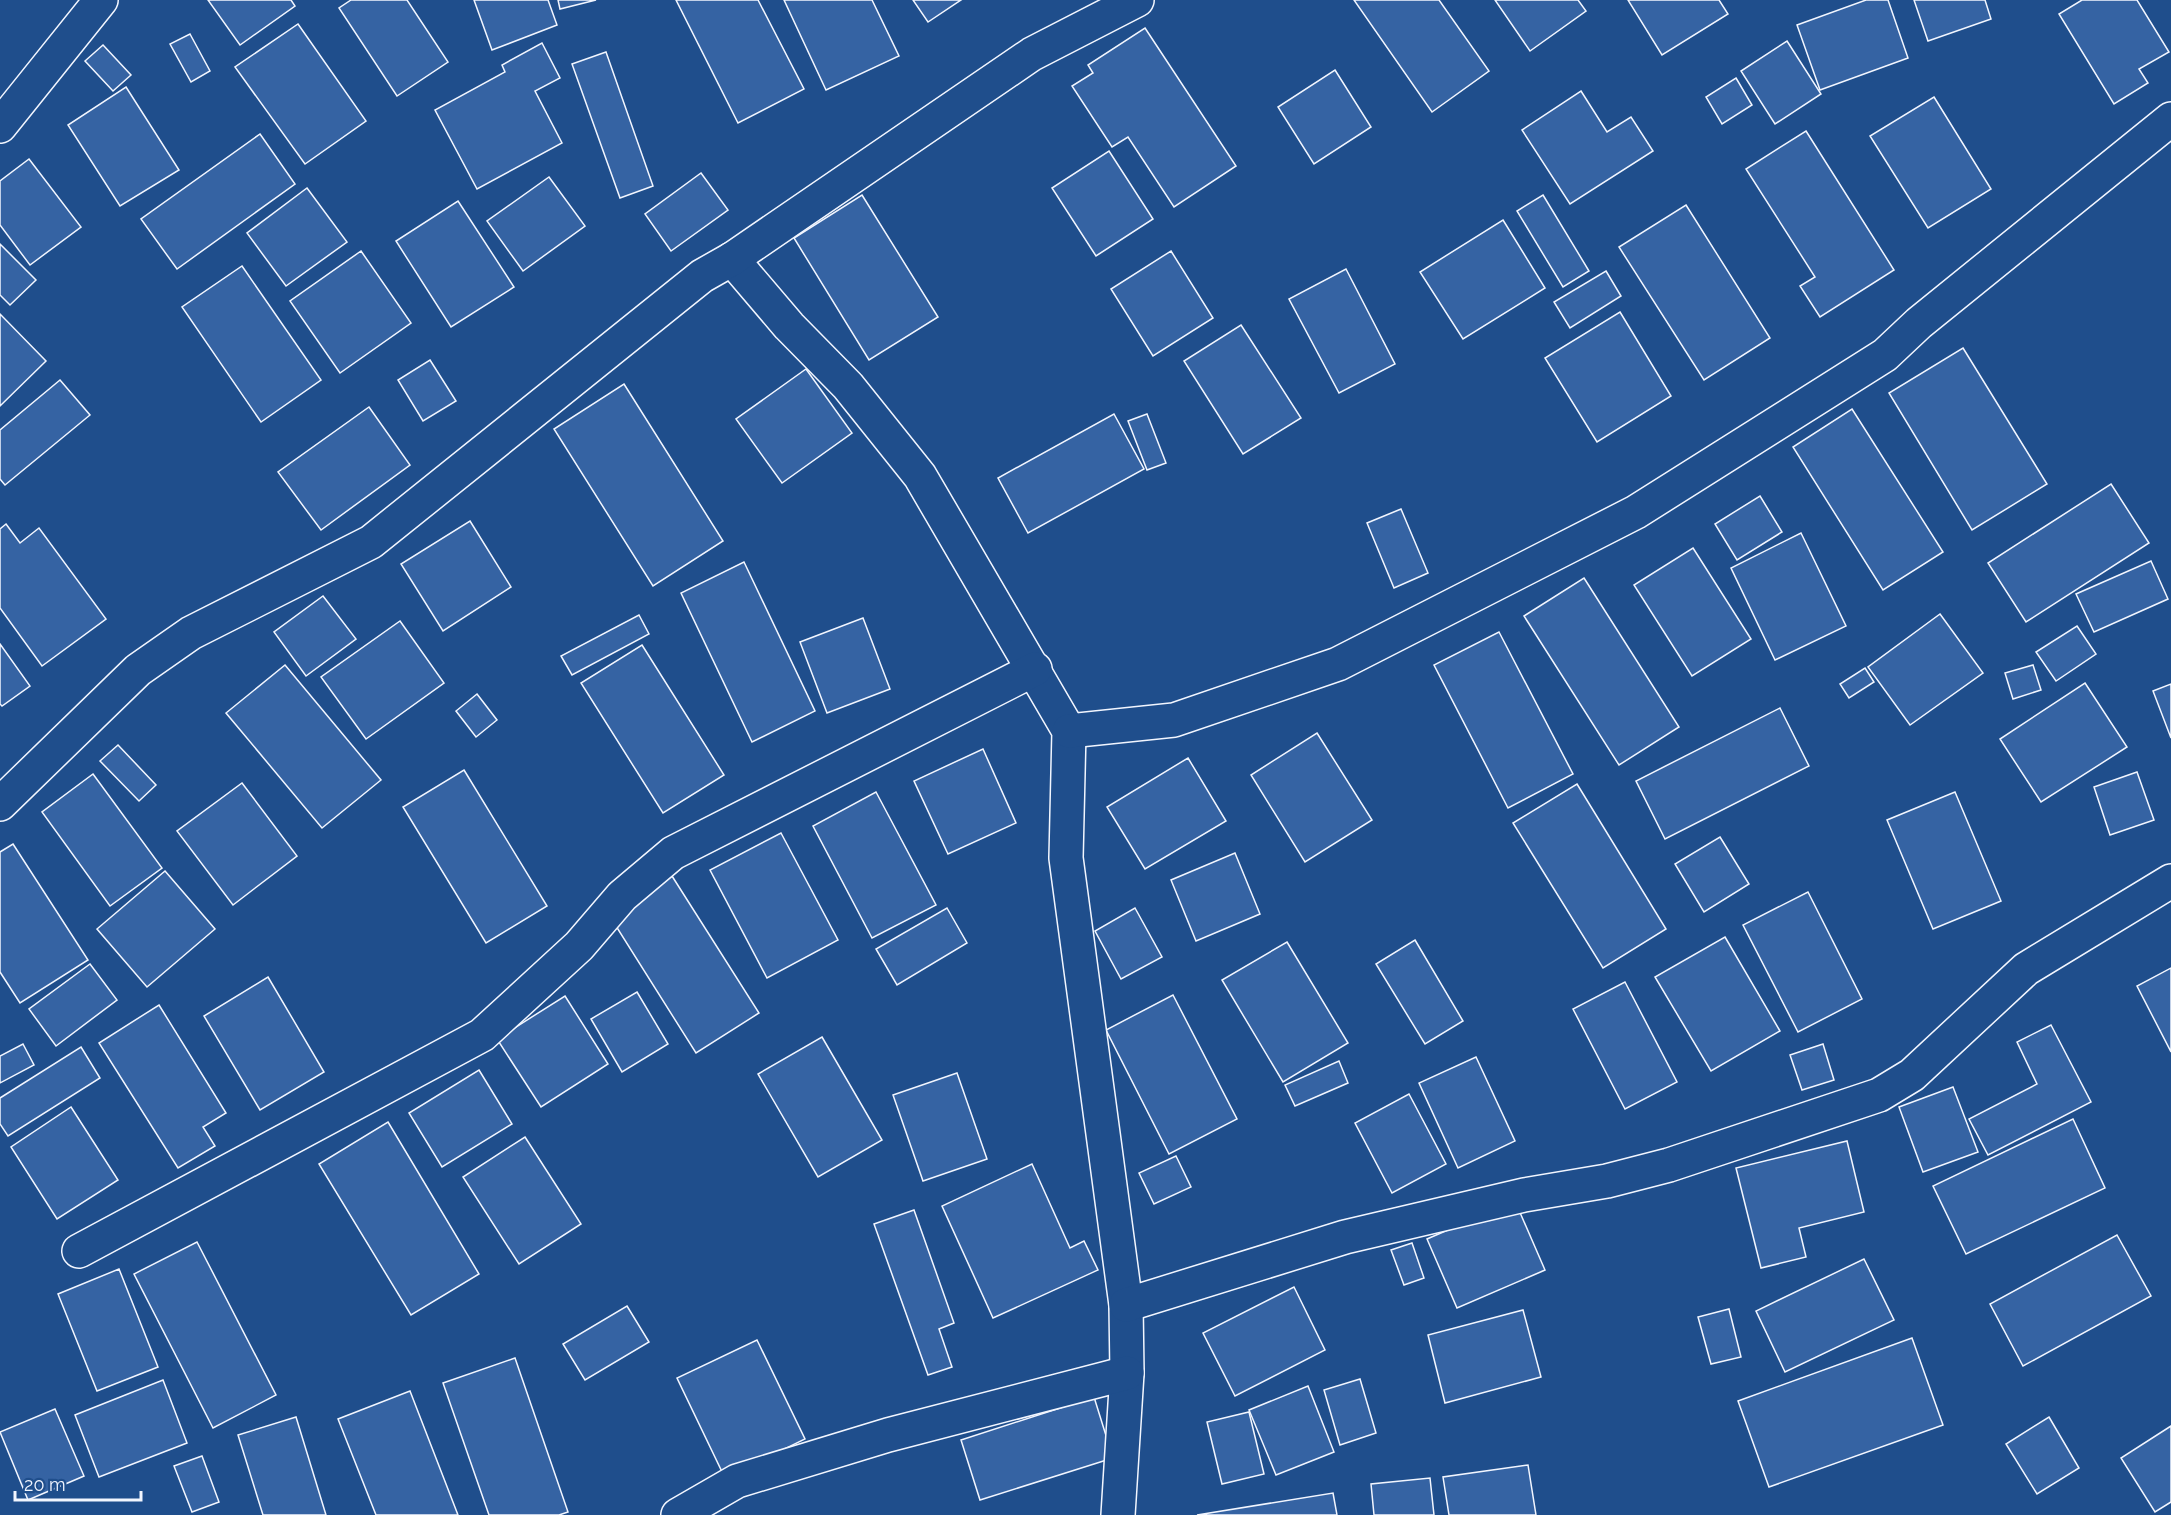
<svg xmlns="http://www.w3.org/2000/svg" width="2171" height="1515" viewBox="0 0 2171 1515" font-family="Raleway,sans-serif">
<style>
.building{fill:#3563a3;stroke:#f2f6ff;stroke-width:1.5}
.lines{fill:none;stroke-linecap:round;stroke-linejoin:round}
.minor-casing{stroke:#f2f6ff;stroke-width:36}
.minor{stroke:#1f4e8c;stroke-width:33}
</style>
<rect width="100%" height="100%" fill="#1f4e8c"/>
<g class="building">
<path d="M 208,0 L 291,0 L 295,6 L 240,45 Z"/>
<path d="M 351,0 L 407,0 L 448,62 L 397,96 L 339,8 Z"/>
<path d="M 474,0 L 548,0 L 557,25 L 492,50 Z"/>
<path d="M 558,0 L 596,0 L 560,9 Z"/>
<path d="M 676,0 L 758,0 L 804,89 L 738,123 Z"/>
<path d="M 784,0 L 872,0 L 899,56 L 826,90 Z"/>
<path d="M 913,0 L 961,0 L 928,22 Z"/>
<path d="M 1354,0 L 1439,0 L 1489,71 L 1432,112 Z"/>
<path d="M 1495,0 L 1578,0 L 1586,11 L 1530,51 Z"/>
<path d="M 1628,0 L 1719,0 L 1728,14 L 1662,55 Z"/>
<path d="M 1866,0 L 1888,0 L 1908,58 L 1820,90 L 1797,25 Z"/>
<path d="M 1914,0 L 1985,0 L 1991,19 L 1928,41 Z"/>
<path d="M 2082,0 L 2137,0 L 2169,52 L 2139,69 L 2148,83 L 2114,104 L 2059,14 Z"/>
<path d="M 298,24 L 366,121 L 305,164 L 235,67 Z"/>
<path d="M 1145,28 L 1236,166 L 1174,207 L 1128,137 L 1112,147 L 1072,86 L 1093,73 L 1088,65 Z"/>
<path d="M 190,34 L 210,71 L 191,82 L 170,44 Z"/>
<path d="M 1787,41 L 1821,94 L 1775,124 L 1741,71 Z"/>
<path d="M 542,43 L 560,78 L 535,91 L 562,143 L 477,189 L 435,110 L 505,72 L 502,65 Z"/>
<path d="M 103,45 L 131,75 L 113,91 L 85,61 Z"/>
<path d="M 606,52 L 653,186 L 620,198 L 572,64 Z"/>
<path d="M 1335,70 L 1371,127 L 1314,164 L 1278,107 Z"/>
<path d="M 1736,78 L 1752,105 L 1722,124 L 1706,97 Z"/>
<path d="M 126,87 L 179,170 L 120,206 L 68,125 Z"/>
<path d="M 1581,91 L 1607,132 L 1631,117 L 1653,151 L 1570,204 L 1522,130 Z"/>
<path d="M 1934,97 L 1991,189 L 1928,228 L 1870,136 Z"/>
<path d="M 1806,131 L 1894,270 L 1820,317 L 1800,286 L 1815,277 L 1746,169 Z"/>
<path d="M 260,134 L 295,184 L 177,269 L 141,219 Z"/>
<path d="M 1109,151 L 1153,219 L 1096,256 L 1052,188 Z"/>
<path d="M 29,159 L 81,227 L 30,265 L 0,225 L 0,181 Z"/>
<path d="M 701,173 L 728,210 L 671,251 L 645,214 Z"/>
<path d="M 549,177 L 585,226 L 523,271 L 487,221 Z"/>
<path d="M 307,188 L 347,242 L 286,286 L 247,233 Z"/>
<path d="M 862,195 L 938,317 L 869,360 L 794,238 Z"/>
<path d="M 1543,195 L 1589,271 L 1563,287 L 1517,211 Z"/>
<path d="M 458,201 L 514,287 L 451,327 L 396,241 Z"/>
<path d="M 1686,205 L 1770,338 L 1704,380 L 1619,247 Z"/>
<path d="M 1503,220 L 1545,288 L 1463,339 L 1420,272 Z"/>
<path d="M 0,244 L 36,280 L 10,305 L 0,295 Z"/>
<path d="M 361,251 L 411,323 L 340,373 L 290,301 Z"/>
<path d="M 1171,251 L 1213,318 L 1153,356 L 1111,289 Z"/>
<path d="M 242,266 L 321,380 L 261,422 L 182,307 Z"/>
<path d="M 1346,269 L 1395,364 L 1339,393 L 1289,299 Z"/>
<path d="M 1606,271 L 1621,296 L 1570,328 L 1554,302 Z"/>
<path d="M 1620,312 L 1671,396 L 1597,442 L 1545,358 Z"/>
<path d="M 0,314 L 46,361 L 0,406 Z"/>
<path d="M 1241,325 L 1301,418 L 1243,454 L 1184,361 Z"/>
<path d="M 1963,348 L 2047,484 L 1972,530 L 1889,393 Z"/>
<path d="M 430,360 L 456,401 L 423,421 L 398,380 Z"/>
<path d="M 806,369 L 852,433 L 782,483 L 736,419 Z"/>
<path d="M 60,380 L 90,415 L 5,485 L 0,479 L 0,430 Z"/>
<path d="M 624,384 L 723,541 L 653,586 L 554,429 Z"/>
<path d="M 369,407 L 410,465 L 321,530 L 278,472 Z"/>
<path d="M 1852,409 L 1943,552 L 1883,590 L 1793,447 Z"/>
<path d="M 1114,414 L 1144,469 L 1028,533 L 998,478 Z"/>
<path d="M 1147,414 L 1166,463 L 1147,470 L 1128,421 Z"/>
<path d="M 2111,484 L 2149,543 L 2026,622 L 1988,563 Z"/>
<path d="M 1760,496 L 1782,532 L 1737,560 L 1715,524 Z"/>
<path d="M 1401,509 L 1428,573 L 1394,588 L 1367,523 Z"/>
<path d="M 470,521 L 511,587 L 443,631 L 401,564 Z"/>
<path d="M 6,524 L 20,543 L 39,528 L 106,619 L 42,666 L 0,608 L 0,529 Z"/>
<path d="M 1801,533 L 1846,626 L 1775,660 L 1731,568 Z"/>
<path d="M 1693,548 L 1751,639 L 1692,676 L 1634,585 Z"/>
<path d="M 2151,561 L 2168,599 L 2094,632 L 2076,594 Z"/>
<path d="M 744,562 L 815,711 L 752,742 L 681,593 Z"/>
<path d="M 1584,578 L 1679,727 L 1619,765 L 1524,616 Z"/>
<path d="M 323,596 L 356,639 L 306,676 L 274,632 Z"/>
<path d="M 1940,614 L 1983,673 L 1910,725 L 1868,667 Z"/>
<path d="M 639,615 L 649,634 L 572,675 L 561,656 Z"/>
<path d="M 863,618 L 890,689 L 827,713 L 800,642 Z"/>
<path d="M 400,621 L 444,683 L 366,739 L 321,677 Z"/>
<path d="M 2077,626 L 2096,654 L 2056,681 L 2036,652 Z"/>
<path d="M 1499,632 L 1573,774 L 1508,808 L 1434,665 Z"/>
<path d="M 0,644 L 30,686 L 2,706 L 0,704 Z"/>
<path d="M 642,645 L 724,775 L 663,813 L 581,683 Z"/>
<path d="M 285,665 L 381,780 L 322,828 L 226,713 Z"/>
<path d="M 2033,665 L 2041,690 L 2013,699 L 2005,673 Z"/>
<path d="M 1865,668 L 1874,682 L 1849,698 L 1840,684 Z"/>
<path d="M 2085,683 L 2127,747 L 2041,802 L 2000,739 Z"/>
<path d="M 2171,684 L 2171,738 L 2153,691 Z"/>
<path d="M 477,694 L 497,720 L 476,737 L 456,711 Z"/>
<path d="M 1780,708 L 1809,766 L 1665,839 L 1636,781 Z"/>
<path d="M 1317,733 L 1372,820 L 1305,862 L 1251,775 Z"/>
<path d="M 118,745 L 156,785 L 139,801 L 100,761 Z"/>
<path d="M 983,749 L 1016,823 L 948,854 L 914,781 Z"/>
<path d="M 1188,758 L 1226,821 L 1145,869 L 1107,807 Z"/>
<path d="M 464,770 L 547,906 L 486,943 L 403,807 Z"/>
<path d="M 2137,772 L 2154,820 L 2110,835 L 2094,787 Z"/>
<path d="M 93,774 L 162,868 L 110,906 L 42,812 Z"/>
<path d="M 242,783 L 297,856 L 233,905 L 177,831 Z"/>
<path d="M 1577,784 L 1666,929 L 1603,968 L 1513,823 Z"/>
<path d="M 876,792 L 936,905 L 872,938 L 813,826 Z"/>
<path d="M 1955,792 L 2001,901 L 1933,929 L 1887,820 Z"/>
<path d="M 781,833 L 838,940 L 767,978 L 710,870 Z"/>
<path d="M 1720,837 L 1749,884 L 1704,912 L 1675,864 Z"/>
<path d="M 13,844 L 88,960 L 20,1003 L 0,972 L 0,852 Z"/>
<path d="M 1235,853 L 1260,914 L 1196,941 L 1171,880 Z"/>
<path d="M 165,871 L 215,929 L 147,987 L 97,929 Z"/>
<path d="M 672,876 L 759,1013 L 696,1053 L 609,915 Z"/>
<path d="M 1808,892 L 1862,999 L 1798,1032 L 1743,925 Z"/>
<path d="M 947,908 L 967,943 L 897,985 L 876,949 Z"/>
<path d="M 1135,908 L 1162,957 L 1121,979 L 1095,931 Z"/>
<path d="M 1725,937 L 1780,1031 L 1711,1071 L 1655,977 Z"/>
<path d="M 1415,940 L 1463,1021 L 1425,1044 L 1376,964 Z"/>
<path d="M 1287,942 L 1348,1043 L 1283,1082 L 1222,980 Z"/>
<path d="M 90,964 L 117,1000 L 56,1046 L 29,1009 Z"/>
<path d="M 2171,968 L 2171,1052 L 2137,986 Z"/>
<path d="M 268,977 L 324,1072 L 260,1110 L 204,1016 Z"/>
<path d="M 1625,982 L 1677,1082 L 1625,1109 L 1573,1009 Z"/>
<path d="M 637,992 L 668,1044 L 622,1072 L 591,1019 Z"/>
<path d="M 1173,995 L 1237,1119 L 1169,1154 L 1106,1030 Z"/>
<path d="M 565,996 L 608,1064 L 541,1107 L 497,1039 Z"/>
<path d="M 159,1005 L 226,1113 L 203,1127 L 215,1146 L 178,1168 L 99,1043 Z"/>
<path d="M 2051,1025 L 2091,1102 L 1988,1155 L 1969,1119 L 2037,1084 L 2017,1042 Z"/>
<path d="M 822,1037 L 882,1140 L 818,1177 L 758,1074 Z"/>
<path d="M 23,1044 L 34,1065 L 0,1083 L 0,1056 Z"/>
<path d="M 1823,1044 L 1834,1080 L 1802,1090 L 1790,1055 Z"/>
<path d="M 81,1047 L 100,1078 L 8,1136 L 0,1124 L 0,1098 Z"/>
<path d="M 1476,1057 L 1515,1141 L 1458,1168 L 1419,1083 Z"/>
<path d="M 1339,1061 L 1348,1083 L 1295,1106 L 1285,1085 Z"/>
<path d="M 479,1070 L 512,1124 L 442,1167 L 409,1113 Z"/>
<path d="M 957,1073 L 987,1159 L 923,1181 L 893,1095 Z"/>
<path d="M 1953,1087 L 1978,1152 L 1923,1172 L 1899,1107 Z"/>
<path d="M 1409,1094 L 1446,1164 L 1392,1193 L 1355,1123 Z"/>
<path d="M 71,1107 L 118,1180 L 57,1219 L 11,1147 Z"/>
<path d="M 2073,1119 L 2105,1188 L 1966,1254 L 1933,1186 Z"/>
<path d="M 388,1122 L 479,1274 L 411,1315 L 319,1164 Z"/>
<path d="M 525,1137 L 581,1224 L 519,1264 L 463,1177 Z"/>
<path d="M 1847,1141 L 1864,1212 L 1799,1228 L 1806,1257 L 1761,1268 L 1736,1168 Z"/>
<path d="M 1176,1156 L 1191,1187 L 1154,1204 L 1139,1173 Z"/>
<path d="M 1032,1164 L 1070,1248 L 1084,1241 L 1098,1270 L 993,1318 L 942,1206 Z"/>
<path d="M 1515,1201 L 1545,1270 L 1457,1308 L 1427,1239 Z"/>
<path d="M 914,1210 L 954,1323 L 939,1329 L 952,1367 L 928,1375 L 874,1224 Z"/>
<path d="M 2117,1235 L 2151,1296 L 2023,1366 L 1990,1304 Z"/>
<path d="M 197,1242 L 276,1395 L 213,1428 L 134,1274 Z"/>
<path d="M 1412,1243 L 1424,1278 L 1404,1285 L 1391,1250 Z"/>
<path d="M 1864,1259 L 1894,1320 L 1785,1372 L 1756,1311 Z"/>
<path d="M 119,1269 L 158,1367 L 97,1391 L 58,1294 Z"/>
<path d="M 1294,1287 L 1325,1350 L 1235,1396 L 1203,1333 Z"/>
<path d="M 627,1306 L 649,1342 L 585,1380 L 563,1344 Z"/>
<path d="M 1729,1309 L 1741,1357 L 1711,1364 L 1698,1317 Z"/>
<path d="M 1523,1310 L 1541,1377 L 1445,1403 L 1428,1335 Z"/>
<path d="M 1912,1338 L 1943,1425 L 1769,1487 L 1738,1401 Z"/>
<path d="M 757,1340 L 805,1439 L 725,1478 L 677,1378 Z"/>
<path d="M 515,1358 L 568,1512 L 559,1515 L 489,1515 L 443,1383 Z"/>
<path d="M 1360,1379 L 1376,1433 L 1340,1445 L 1324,1390 Z"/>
<path d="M 163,1380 L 187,1443 L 99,1477 L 75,1415 Z"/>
<path d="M 1308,1386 L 1334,1452 L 1276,1475 L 1249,1410 Z"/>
<path d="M 410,1391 L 458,1515 L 376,1515 L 338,1419 Z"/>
<path d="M 1094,1397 L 1113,1458 L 980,1500 L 961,1440 Z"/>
<path d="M 55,1409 L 84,1476 L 28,1500 L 0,1432 Z"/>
<path d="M 1249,1412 L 1264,1474 L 1222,1484 L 1207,1422 Z"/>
<path d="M 296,1417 L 326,1515 L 263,1515 L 238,1435 Z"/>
<path d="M 2049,1417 L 2079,1468 L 2037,1494 L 2006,1444 Z"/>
<path d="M 2171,1426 L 2171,1502 L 2155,1512 L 2121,1458 Z"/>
<path d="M 202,1456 L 219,1502 L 192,1512 L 174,1466 Z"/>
<path d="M 1528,1465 L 1536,1515 L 1449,1515 L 1443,1477 Z"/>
<path d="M 1430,1478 L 1434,1515 L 1374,1515 L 1371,1484 Z"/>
<path d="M 1333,1493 L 1337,1515 L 1197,1515 Z"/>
</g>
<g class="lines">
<defs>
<g id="minor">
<path d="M 0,126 L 101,0"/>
<path d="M 732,259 L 789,326 L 848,386 L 920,476 L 1069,731 L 1066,858 L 1126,1305 L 1127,1373 L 1118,1515"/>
<path d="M 1069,731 L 1174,720 L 1338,664 L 1636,512 L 1885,355 L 1919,323 L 2171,119"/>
<path d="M 0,804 L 138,670 L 191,633 L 371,542 L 702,276 L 732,259 L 1032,54 L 1137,0"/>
<path d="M 79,1251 L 482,1035 L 579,946 L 622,896 L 673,853 L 1035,669"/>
<path d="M 1126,1305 L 1345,1237 L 1524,1195 L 1607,1181 L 1669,1165 L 1879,1095 L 1912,1075 L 2026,969 L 2171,881"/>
<path d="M 678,1515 L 737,1481 L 888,1435 L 1127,1373"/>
</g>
</defs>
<use href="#minor" class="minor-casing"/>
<use href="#minor" class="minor"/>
</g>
<path d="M15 1491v9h126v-9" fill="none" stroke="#f2f6ff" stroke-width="3"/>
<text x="24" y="1491" font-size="18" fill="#f2f6ff" stroke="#1f4e8c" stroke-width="4.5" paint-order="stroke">20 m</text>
</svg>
